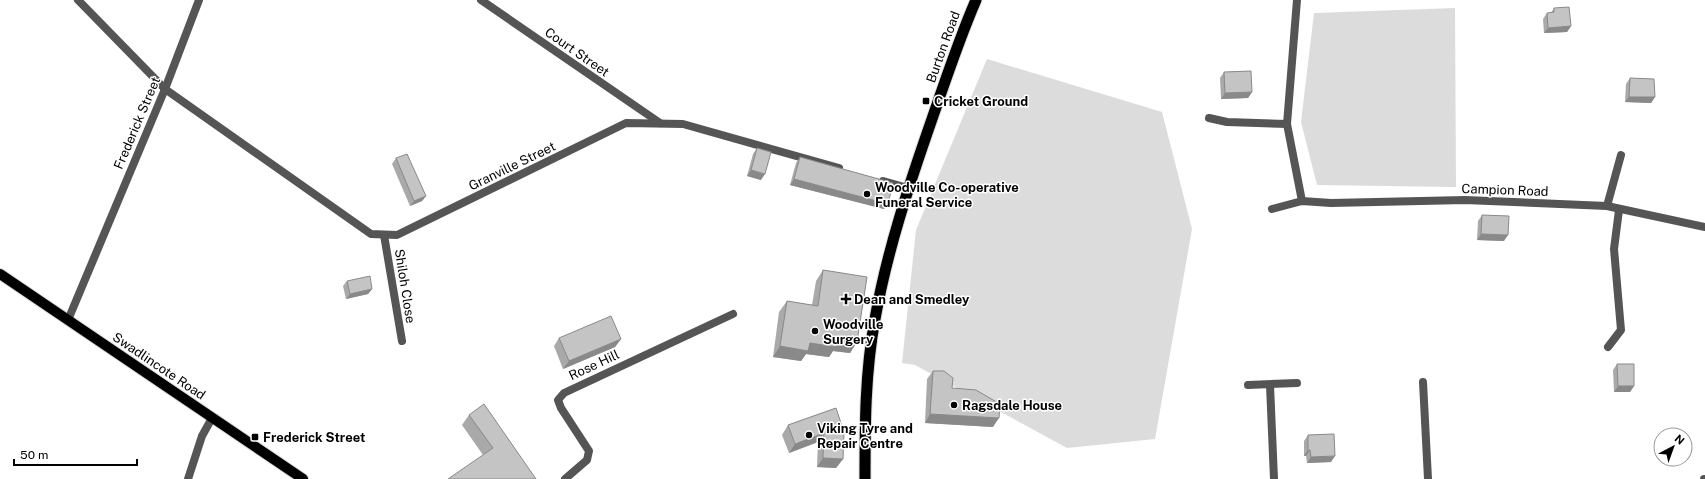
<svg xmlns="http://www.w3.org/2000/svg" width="1705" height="479" viewBox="0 0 1705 479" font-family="'Public Sans',sans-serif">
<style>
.green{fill:#dcdcdc}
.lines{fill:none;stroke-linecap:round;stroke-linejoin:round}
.primary-casing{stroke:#dbdbdb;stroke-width:12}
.trunk-casing{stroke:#dbdbdb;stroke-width:13}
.minor{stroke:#555;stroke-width:8}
.primary{stroke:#000;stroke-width:10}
.trunk{stroke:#000;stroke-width:11}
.wall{fill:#a9a9a9}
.shaded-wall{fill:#898989}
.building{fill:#c4c4c4;stroke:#898989}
.poi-dot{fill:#000;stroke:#fff;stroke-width:1.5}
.labels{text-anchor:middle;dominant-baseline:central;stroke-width:3;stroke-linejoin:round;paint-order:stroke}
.street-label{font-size:13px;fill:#000;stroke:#fff}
.poi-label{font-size:13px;font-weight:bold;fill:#000;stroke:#fff;text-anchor:start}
</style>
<rect width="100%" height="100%" fill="#fff"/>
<g class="green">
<path d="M 1455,8 L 1456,187 L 1317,185 L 1301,122 L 1314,13 Z"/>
<path d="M 987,59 L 1162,112 L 1192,229 L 1155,439 L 1067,448 L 915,365 L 902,363 L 916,230 Z"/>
</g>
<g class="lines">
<defs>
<path id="primary" d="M 0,274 L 303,479"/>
<path id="trunk" d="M 865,479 C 865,426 865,372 875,319 C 887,251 909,185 932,119 C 946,79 959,39 976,0"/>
</defs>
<use href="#primary" class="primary-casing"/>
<use href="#trunk" class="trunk-casing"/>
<g class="minor">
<path d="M 78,0 L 165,89 L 371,234 L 397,235 L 626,123 L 683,124 L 839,168"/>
<path d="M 481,0 L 660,123"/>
<path d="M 1297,0 L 1287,124 L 1302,201"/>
<path d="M 1209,118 L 1227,122 L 1287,124"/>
<path d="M 883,181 L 908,188"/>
<path d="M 1607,206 L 1621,155"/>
<path d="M 1272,209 L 1302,201 L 1331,203 L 1465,200 L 1607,206 L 1705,227"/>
<path d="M 384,235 L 402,341"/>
<path d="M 68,320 L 165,89 L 199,0"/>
<path d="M 1608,347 L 1621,330 L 1614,249 L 1619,210"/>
<path d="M 1423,382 L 1428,479"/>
<path d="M 1248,385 L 1297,383"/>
<path d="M 1270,385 L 1274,479"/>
<path d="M 188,479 L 202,436 L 212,418"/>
<path d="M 565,479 L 587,460 L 589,451 L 561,408 L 558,400 L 564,393 L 733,314"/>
<path d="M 1704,479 L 1705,479"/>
</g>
<use href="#primary" class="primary"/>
<use href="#trunk" class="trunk"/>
</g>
<g class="wall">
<path d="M 1554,8 L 1571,26 L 1567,32 L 1544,33 L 1543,19 L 1547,13 L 1551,13 Z"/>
<path d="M 1224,72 L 1252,92 L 1248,98 L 1221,99 L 1220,78 Z"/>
<path d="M 1630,78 L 1655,97 L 1651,103 L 1625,102 L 1626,84 Z"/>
<path d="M 757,148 L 761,180 L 747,176 L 753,154 Z"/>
<path d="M 800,157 L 888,204 L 884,209 L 790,185 L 796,163 Z"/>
<path d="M 396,158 L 426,196 L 422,201 L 410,206 L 392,164 Z"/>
<path d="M 1482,215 L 1504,241 L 1477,240 L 1478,221 Z"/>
<path d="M 823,270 L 857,342 L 850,353 L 833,351 L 829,357 L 806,354 L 801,361 L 773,357 L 779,312 L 787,301 L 812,305 L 816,281 Z"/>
<path d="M 347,281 L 372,289 L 368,294 L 346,299 L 343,286 Z"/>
<path d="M 559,338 L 621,339 L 615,347 L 563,369 L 554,346 Z"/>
<path d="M 1617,364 L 1634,386 L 1630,392 L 1614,392 L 1613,370 Z"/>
<path d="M 933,371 L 952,388 L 993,427 L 925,423 L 927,379 Z"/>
<path d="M 836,408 L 843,459 L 836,468 L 817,467 L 818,442 L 789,453 L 782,435 L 788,425 Z"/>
<path d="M 469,415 L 536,479 L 483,455 L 462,425 Z"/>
<path d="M 1308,435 L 1331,462 L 1307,463 L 1306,456 L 1304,456 L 1304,441 Z"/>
</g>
<g class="shaded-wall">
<path d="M 1571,26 L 1567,32 L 1544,33 L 1548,28 Z"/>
<path d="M 1252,92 L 1248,98 L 1221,99 L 1225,93 Z"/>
<path d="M 1629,97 L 1655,97 L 1651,103 L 1625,102 Z"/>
<path d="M 751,170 L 765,174 L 761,180 L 747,176 Z"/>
<path d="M 794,179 L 888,204 L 884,209 L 790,185 Z"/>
<path d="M 426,196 L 422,201 L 410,206 L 414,201 Z"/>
<path d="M 1481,234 L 1508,235 L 1504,241 L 1477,240 Z"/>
<path d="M 372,289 L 368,294 L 346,299 L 350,294 Z"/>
<path d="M 621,339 L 615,347 L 563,369 L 569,361 Z"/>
<path d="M 837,339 L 857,342 L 850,353 L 833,351 L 829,357 L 806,354 L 801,361 L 773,357 L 780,346 Z"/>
<path d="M 1618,386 L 1634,386 L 1630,392 L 1614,392 Z"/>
<path d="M 930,414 L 999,418 L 993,427 L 925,423 Z"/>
<path d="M 824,433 L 818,442 L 789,453 L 795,444 Z"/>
<path d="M 1308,450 L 1310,450 L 1306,456 L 1304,456 Z"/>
<path d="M 1335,456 L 1331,462 L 1307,463 L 1311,457 Z"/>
<path d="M 823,458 L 843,459 L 836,468 L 817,467 Z"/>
</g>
<g class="building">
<path d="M 1569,7 L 1571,26 L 1548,28 L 1547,13 L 1554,12 L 1554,8 Z"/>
<path d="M 1251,71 L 1252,92 L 1225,93 L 1224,72 Z"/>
<path d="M 1630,78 L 1654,79 L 1655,97 L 1629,97 Z"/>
<path d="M 757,148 L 771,152 L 765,174 L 751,170 Z"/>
<path d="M 407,154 L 426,196 L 414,201 L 396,158 Z"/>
<path d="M 800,157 L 893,183 L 888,204 L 794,179 Z"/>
<path d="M 1482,215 L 1509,216 L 1508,235 L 1481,234 Z"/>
<path d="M 823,270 L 867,277 L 857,342 L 837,339 L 836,347 L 810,343 L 808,351 L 780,346 L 787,301 L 818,306 Z"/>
<path d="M 370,276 L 372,289 L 350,294 L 347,281 Z"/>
<path d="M 611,316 L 621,339 L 569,361 L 559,338 Z"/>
<path d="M 1617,364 L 1634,364 L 1634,386 L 1618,386 Z"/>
<path d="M 933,371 L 944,371 L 953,378 L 952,388 L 976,390 L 1000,404 L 999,418 L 930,414 Z"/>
<path d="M 484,404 L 536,479 L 448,479 L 493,448 L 469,415 Z"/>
<path d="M 836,408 L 844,432 L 843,459 L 823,458 L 824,433 L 795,444 L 788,425 Z"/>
<path d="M 1334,434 L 1335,456 L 1311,457 L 1310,450 L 1308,450 L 1308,435 Z"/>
</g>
<g class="poi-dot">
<rect x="922" y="97" width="8" height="8" rx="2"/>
<circle cx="867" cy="194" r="4"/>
<path d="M844 293h4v4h4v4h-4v4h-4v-4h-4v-4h4z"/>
<circle cx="815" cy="331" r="4"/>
<circle cx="954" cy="405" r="4"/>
<circle cx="809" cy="435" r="4"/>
<rect x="251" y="433" width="8" height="8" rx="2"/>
</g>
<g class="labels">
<g class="street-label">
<text transform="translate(943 47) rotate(-70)">Burton Road</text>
<text transform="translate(577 52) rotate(35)">Court Street</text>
<text transform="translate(137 123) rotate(-67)">Frederick Street</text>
<text transform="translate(512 166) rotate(-26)">Granville Street</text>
<text transform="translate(1505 190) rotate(2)">Campion Road</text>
<text transform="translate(405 286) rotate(81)">Shiloh Close</text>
<text transform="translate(594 365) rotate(-25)">Rose Hill</text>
<text transform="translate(159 366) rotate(34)">Swadlincote Road</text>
</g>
<g class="poi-label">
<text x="934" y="101">Cricket Ground</text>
<text x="875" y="187">Woodville Co-operative<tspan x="875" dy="15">Funeral Service</tspan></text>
<text x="854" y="299">Dean and Smedley</text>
<text x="823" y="324">Woodville<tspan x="823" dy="15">Surgery</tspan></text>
<text x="962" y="405">Ragsdale House</text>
<text x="817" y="428">Viking Tyre and<tspan x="817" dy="15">Repair Centre</tspan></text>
<text x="263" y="437">Frederick Street</text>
</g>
</g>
<g transform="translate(1673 447) rotate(41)"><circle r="19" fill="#ffffff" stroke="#999999"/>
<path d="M0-3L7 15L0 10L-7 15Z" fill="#000000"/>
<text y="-6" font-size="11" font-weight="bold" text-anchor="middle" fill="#000000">N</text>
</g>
<path d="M14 459v6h123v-6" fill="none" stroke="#000000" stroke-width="2"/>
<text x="20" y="459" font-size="12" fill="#000000" stroke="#ffffff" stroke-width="3" paint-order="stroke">50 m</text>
</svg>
